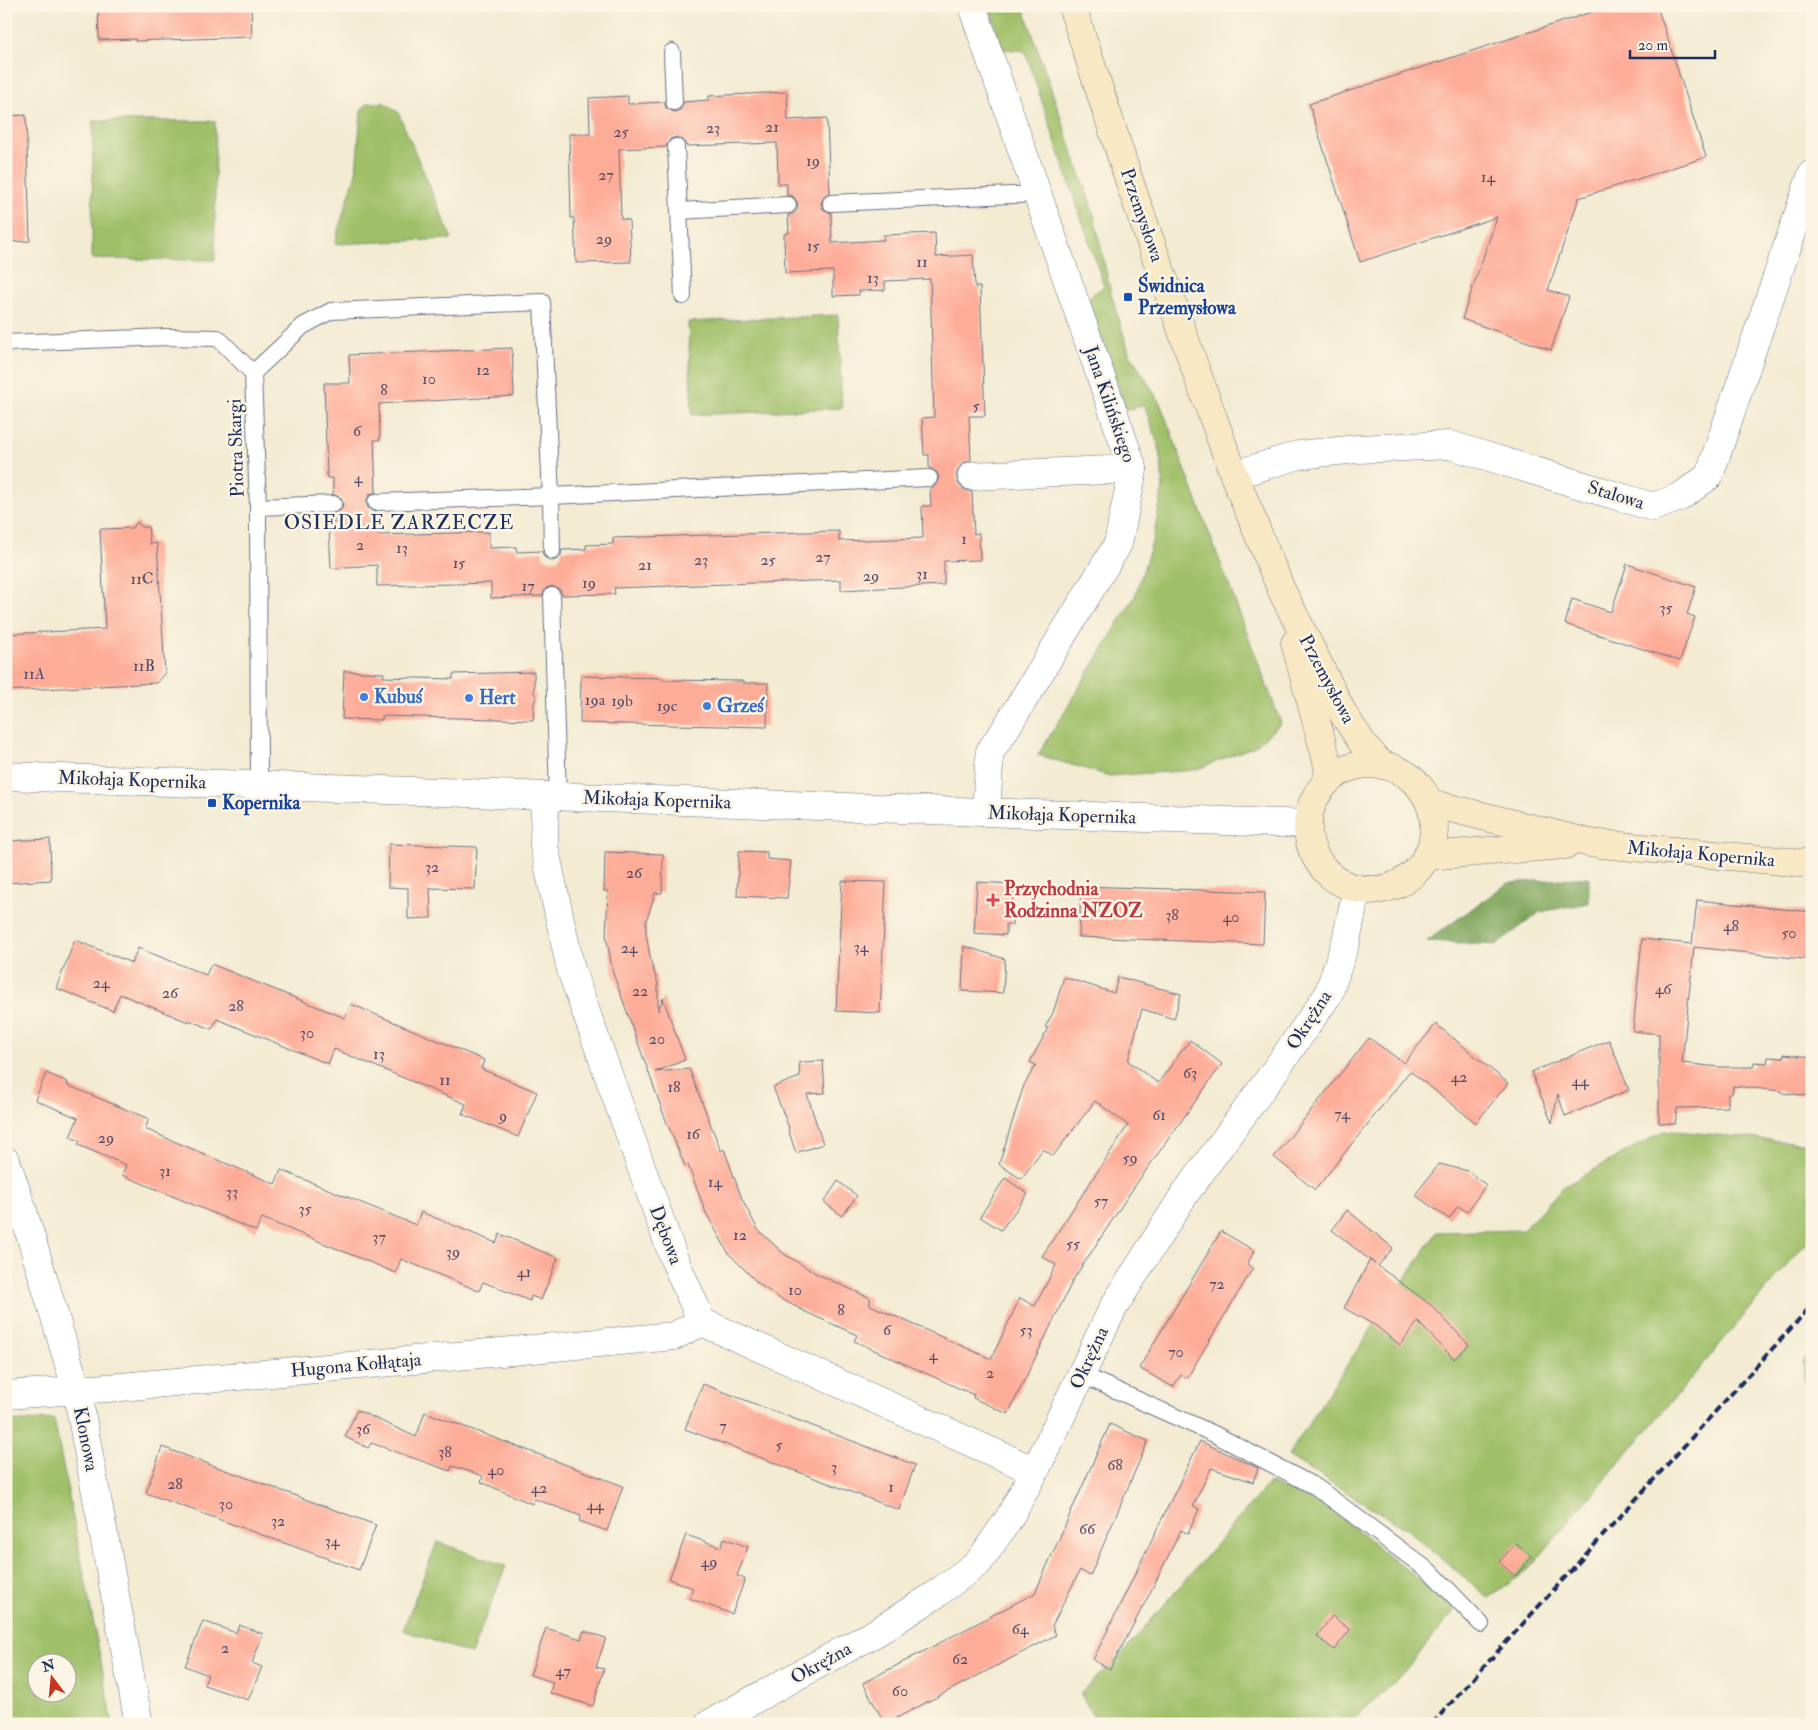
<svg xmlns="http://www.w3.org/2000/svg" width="1818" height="1730" viewBox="0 0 1818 1730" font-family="'IM FELL Double Pica',serif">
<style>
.green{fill:#9fbf67;stroke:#5d7762;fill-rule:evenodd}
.forest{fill:#7fa65c;stroke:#4d6a5d}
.building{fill:#fdac97}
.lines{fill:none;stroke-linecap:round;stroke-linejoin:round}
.service-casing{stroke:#677187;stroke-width:18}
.minor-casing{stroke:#677187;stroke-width:29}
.tertiary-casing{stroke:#677187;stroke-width:29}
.secondary-casing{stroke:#677187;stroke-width:29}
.service{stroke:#fff;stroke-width:16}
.minor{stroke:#fff;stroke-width:28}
.tertiary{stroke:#fff;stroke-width:28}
.secondary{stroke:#f8e8c3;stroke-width:28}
.rail{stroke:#1b2f5e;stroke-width:4;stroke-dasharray:8 4;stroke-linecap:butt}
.transit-dot{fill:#1a4fb4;stroke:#fcf5e5;stroke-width:2}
.shop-dot{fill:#3f7fe0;stroke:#fcf5e5;stroke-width:2}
.health-dot{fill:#e0444e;stroke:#fcf5e5;stroke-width:2}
.labels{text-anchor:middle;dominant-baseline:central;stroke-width:5;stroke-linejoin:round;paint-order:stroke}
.number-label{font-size:16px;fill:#544e6c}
.street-label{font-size:19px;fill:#1b2f5e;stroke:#fcf5e5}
.transit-label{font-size:19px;font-weight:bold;fill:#164399;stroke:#fcf5e5;text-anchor:start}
.shop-label{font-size:19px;font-weight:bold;fill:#366cbe;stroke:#fcf5e5;text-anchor:start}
.health-label{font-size:19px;font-weight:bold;fill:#be3a42;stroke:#fcf5e5;text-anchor:start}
.neighbourhood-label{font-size:20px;letter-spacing:1px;fill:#1b2f5e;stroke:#fcf5e5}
</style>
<rect width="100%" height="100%" fill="#fcf5e5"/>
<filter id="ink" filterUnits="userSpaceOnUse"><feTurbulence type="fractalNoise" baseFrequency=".02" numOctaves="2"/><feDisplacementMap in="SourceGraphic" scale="10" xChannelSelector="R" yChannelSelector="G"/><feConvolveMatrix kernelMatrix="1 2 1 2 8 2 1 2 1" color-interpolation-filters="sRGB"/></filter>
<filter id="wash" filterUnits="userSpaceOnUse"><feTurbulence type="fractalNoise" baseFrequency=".0096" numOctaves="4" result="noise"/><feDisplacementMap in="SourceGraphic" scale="20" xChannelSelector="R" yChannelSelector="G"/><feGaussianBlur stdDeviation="1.12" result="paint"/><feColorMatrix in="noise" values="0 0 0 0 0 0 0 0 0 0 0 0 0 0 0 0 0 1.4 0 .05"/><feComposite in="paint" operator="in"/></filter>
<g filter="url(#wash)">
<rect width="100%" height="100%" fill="#f3ebd2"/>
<g class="green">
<path d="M 989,6 L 1023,6 L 1094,215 L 1111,294 L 1129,352 L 1160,403 L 1281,723 L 1255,746 L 1195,770 L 1110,776 L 1038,755 L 1135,596 L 1153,539 L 1163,487 L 1160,450 L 1144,405 L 1126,410 L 1088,298 L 1104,286 L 1025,51 L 1003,49 Z"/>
<path d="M 367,103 L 385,103 L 398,112 L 452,239 L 335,244 L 338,231 L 356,173 L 361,111 Z"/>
<path d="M 93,121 L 215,121 L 215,260 L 92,259 Z"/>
<path d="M 838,315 L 842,408 L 692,415 L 688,322 Z"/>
<path d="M 1665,1130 L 1812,1144 L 1812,1236 L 1528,1570 L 1489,1598 L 1406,1529 L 1288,1456 L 1332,1387 L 1437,1232 L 1523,1230 L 1563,1187 Z"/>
<path d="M 1812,1352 L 1812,1426 L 1802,1362 Z"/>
<path d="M 54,1419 L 113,1724 L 6,1724 L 6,1422 ZM 68,1662 L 68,1692 L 38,1692 L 38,1662 Z"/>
<path d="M 1269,1483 L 1326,1506 L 1456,1609 L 1398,1679 L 1348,1724 L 1097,1724 L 1080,1693 L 1121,1655 Z"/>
<path d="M 437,1542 L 506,1566 L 471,1654 L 403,1630 Z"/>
</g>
<path class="forest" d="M 1589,877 L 1589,903 L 1540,912 L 1496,945 L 1427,941 L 1508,883 Z"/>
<g id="blocks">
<g class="building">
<path d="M 98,6 L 251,6 L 252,37 L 135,41 L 135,39 L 99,40 Z"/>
<path d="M 1610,6 L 1657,6 L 1706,157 L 1579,198 L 1548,290 L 1569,297 L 1551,350 L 1462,319 L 1497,217 L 1360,262 L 1309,104 Z"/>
<path d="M 787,92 L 788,120 L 827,118 L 830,193 L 825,195 L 821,203 L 823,209 L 831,213 L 832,243 L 884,240 L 883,235 L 935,233 L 936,257 L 973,255 L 975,287 L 980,287 L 985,416 L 969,416 L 971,460 L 963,463 L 958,469 L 956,476 L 959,485 L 965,490 L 972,492 L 974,534 L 979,533 L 980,560 L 944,561 L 944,585 L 841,590 L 841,580 L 614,588 L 615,594 L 562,595 L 560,590 L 552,586 L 546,588 L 542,596 L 491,598 L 491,583 L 377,586 L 377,565 L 331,568 L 329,527 L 334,527 L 334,514 L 342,509 L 343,503 L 341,498 L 333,494 L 333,478 L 327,478 L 324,383 L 350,383 L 349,355 L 512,348 L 514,396 L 379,404 L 380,440 L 374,440 L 376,492 L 370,494 L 366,502 L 368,508 L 372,511 L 377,512 L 378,535 L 489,532 L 489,548 L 516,547 L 517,552 L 542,551 L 544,557 L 552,561 L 558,559 L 561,555 L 562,550 L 586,549 L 586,545 L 613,544 L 613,538 L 839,531 L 839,541 L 923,538 L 922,506 L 931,506 L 930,488 L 935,486 L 939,478 L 937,472 L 929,468 L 929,455 L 924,455 L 922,418 L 934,417 L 930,279 L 885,281 L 885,290 L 859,291 L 859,295 L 833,296 L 833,271 L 785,273 L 784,234 L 789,233 L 788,215 L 793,214 L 797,210 L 798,204 L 793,196 L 787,195 L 787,184 L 778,184 L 777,143 L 686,146 L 684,141 L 676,137 L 670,139 L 666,147 L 619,149 L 621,219 L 629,220 L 631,262 L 576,263 L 574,218 L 571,218 L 569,134 L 590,134 L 589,98 L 628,96 L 628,104 L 664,102 L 666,108 L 674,112 L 680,110 L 684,102 L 709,100 L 709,96 Z"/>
<path d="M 26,115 L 30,241 L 6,242 L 6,116 Z"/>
<path d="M 137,522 L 142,527 L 148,527 L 150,544 L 157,543 L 165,673 L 156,683 L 6,691 L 6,634 L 105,629 L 100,529 L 132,528 Z"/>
<path d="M 1627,564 L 1696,587 L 1687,614 L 1695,617 L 1680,661 L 1565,624 L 1572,599 L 1611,612 Z"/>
<path d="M 344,671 L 384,673 L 383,677 L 453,679 L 453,674 L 534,672 L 534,693 L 537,697 L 534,702 L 533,720 L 382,716 L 382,720 L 342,719 Z"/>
<path d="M 581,676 L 663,678 L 663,680 L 742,681 L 742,683 L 768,683 L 767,727 L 580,723 Z"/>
<path d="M 50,839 L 51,880 L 6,883 L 6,841 Z"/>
<path d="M 389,844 L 477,847 L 475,889 L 430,888 L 431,918 L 408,919 L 408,888 L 388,887 Z"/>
<path d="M 739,851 L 767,852 L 767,859 L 791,861 L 787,898 L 737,896 Z"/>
<path d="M 605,852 L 663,854 L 662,893 L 655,893 L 646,922 L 646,934 L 651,962 L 658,984 L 658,1011 L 663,998 L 685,1060 L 655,1072 L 689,1069 L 721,1151 L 724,1149 L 742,1199 L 758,1230 L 784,1254 L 817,1274 L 870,1298 L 870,1305 L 991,1359 L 1020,1298 L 1035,1306 L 1056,1265 L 1042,1256 L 1128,1125 L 1095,1101 L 1053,1156 L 1043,1149 L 1021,1179 L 999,1164 L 1024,1085 L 1036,1065 L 1030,1062 L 1048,1028 L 1045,1027 L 1053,1013 L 1064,977 L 1114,993 L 1118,977 L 1181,994 L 1174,1019 L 1142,1009 L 1128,1061 L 1158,1083 L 1190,1040 L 1222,1064 L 1132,1190 L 1073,1280 L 1008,1414 L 973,1398 L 974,1395 L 854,1341 L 857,1335 L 810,1314 L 779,1298 L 759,1284 L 729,1254 L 706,1213 L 688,1165 L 685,1166 L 665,1118 L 613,973 L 606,935 L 608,891 L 604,891 Z"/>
<path d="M 842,881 L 886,882 L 880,1013 L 836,1011 Z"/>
<path d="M 977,882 L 1013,884 L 1012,925 L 1006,924 L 1006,935 L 974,933 Z"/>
<path d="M 1081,886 L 1265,892 L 1263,944 L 1079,937 Z"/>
<path d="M 1697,900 L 1812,912 L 1812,960 L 1694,947 L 1682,1063 L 1719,1067 L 1753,1067 L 1754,1062 L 1767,1063 L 1768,1057 L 1783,1058 L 1784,1054 L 1812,1057 L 1812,1096 L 1782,1093 L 1782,1091 L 1733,1086 L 1732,1094 L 1728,1094 L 1728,1107 L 1677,1108 L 1675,1124 L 1659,1123 L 1659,1034 L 1633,1031 L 1642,939 L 1692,944 Z"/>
<path d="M 75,940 L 132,963 L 138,948 L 206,975 L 211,964 L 345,1018 L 351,1004 L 484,1060 L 481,1069 L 537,1092 L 518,1137 L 462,1114 L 466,1104 L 334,1049 L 328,1064 L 217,1019 L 212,1029 L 188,1020 L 188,1022 L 120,994 L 113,1011 L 56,988 Z"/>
<path d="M 964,946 L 1005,959 L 1003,993 L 962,991 Z"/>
<path d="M 1436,1024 L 1508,1083 L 1476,1123 L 1410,1071 L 1315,1190 L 1274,1157 L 1369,1038 L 1404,1063 Z"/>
<path d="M 1609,1040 L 1629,1090 L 1565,1116 L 1558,1094 L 1552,1123 L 1531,1072 Z"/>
<path d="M 823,1061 L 825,1093 L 807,1094 L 823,1144 L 796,1153 L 788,1129 L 789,1128 L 773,1087 L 800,1077 L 799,1062 Z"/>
<path d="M 46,1073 L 68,1082 L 67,1085 L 149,1119 L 145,1129 L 275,1184 L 281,1170 L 416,1225 L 421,1212 L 496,1243 L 500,1234 L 558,1258 L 541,1300 L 531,1296 L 530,1301 L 483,1282 L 479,1291 L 401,1259 L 396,1273 L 262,1218 L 256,1231 L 122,1175 L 126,1165 L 78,1145 L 80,1141 L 70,1137 L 78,1118 L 35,1100 Z"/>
<path d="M 1439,1164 L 1468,1171 L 1486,1185 L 1467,1212 L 1458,1206 L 1449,1219 L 1415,1195 Z"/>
<path d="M 1005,1178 L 1028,1194 L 1001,1230 L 980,1217 Z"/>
<path d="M 838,1181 L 857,1196 L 842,1216 L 824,1202 Z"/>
<path d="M 1347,1210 L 1393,1248 L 1378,1266 L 1431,1305 L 1469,1345 L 1454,1359 L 1418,1322 L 1400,1345 L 1376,1326 L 1344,1308 L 1370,1260 L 1375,1264 L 1332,1230 Z"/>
<path d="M 1221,1231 L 1255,1251 L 1247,1264 L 1253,1268 L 1187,1378 L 1181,1375 L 1173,1387 L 1139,1368 Z"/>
<path d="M 703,1384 L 915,1465 L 899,1510 L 685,1429 Z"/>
<path d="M 357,1410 L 416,1437 L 425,1412 L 623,1486 L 607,1531 L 579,1521 L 581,1516 L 535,1499 L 532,1504 L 481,1482 L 483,1476 L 452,1466 L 450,1471 L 371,1443 L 368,1448 L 345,1437 Z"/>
<path d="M 1110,1424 L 1148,1441 L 1090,1576 L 1080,1570 L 1052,1626 L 1056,1635 L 885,1724 L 863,1683 L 1035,1593 Z"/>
<path d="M 1200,1441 L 1258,1468 L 1253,1482 L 1211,1468 L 1193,1506 L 1199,1509 L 1188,1534 L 1181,1530 L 1150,1593 L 1110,1669 L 1093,1660 Z"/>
<path d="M 162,1447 L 376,1525 L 359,1570 L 146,1493 Z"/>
<path d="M 686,1535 L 721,1547 L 724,1538 L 748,1547 L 737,1576 L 745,1579 L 732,1614 L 689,1598 L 693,1588 L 669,1579 Z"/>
<path d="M 1516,1543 L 1532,1557 L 1515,1576 L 1499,1562 Z"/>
<path d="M 1332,1616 L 1350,1630 L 1334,1650 L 1317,1636 Z"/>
<path d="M 203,1621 L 236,1633 L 239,1625 L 263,1634 L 252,1663 L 262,1667 L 248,1700 L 204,1685 L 208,1675 L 185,1666 Z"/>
<path d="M 546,1628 L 581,1639 L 584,1631 L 606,1638 L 596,1667 L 604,1669 L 593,1706 L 550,1693 L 553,1682 L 530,1675 Z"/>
</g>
</g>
</g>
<g filter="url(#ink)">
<use href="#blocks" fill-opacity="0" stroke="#677187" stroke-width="1"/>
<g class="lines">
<defs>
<g id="service">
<path d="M 672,52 L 674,102"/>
<path d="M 676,147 L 683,296"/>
<path d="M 831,203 L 1038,194"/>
<path d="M 679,211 L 788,205"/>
<path d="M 6,343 L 168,337 L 218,338 L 253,373 L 258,507 L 259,784"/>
<path d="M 253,373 L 303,326 L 331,311 L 542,302 L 551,496 L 376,502"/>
<path d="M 258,507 L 333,504"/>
<path d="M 552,551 L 551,496 L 929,478"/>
<path d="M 552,596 L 558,796"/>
<path d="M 1082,1375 L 1214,1434 L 1316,1487 L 1433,1574 L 1481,1624"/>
</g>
<g id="minor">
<path d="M 972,6 L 1133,469 L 1118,544 L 1003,733 L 990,751 L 987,797 L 983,812"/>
<path d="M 1234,475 L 1299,455 L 1358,449 L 1450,445 L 1653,507 L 1680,497 L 1709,476 L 1812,174"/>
<path d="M 972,476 L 1133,469"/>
<path d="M 545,796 L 544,846 L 571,970 L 674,1259 L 702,1322 L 1035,1471"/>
<path d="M 6,1161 L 23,1211 L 77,1391 L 139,1724"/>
<path d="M 6,1395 L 121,1387 L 674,1336 L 702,1322"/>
<path d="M 709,1724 L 877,1632 L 935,1595 L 979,1562 L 1008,1520 L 1035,1471 L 1113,1308 L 1184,1195 L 1269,1079 L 1328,995 L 1346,941 L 1357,888"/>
</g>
<path id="tertiary" d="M 6,776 L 1308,824"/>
<g id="secondary">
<path d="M 1072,6 L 1132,189 L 1200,382 L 1234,475 L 1281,589 L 1344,715 L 1361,741 L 1380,764"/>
<path d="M 1295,643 L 1327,761 L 1329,780"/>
<circle cx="1371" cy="827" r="63"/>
<path d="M 1430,803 L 1590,843 L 1812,864"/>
<path d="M 1427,856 L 1565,845"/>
</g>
</defs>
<use href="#service" class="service-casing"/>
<use href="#minor" class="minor-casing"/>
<use href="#tertiary" class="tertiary-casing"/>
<use href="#secondary" class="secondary-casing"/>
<use href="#service" class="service"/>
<use href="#minor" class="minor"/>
<use href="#tertiary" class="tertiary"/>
<use href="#secondary" class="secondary"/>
<path class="rail" d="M 1432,1724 L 1812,1305"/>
</g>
</g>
<g class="transit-dot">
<rect x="1123" y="292" width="10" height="10" rx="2.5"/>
<rect x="207" y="798" width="10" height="10" rx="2.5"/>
</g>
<g class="shop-dot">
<circle cx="364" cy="697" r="5"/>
<circle cx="469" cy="698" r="5"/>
<circle cx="707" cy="706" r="5"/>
</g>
<path class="health-dot" d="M990.5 892.5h5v5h5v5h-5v5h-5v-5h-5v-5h5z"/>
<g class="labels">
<g class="number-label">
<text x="772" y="127">21</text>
<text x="713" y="128">23</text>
<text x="621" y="132">25</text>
<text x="813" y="161">19</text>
<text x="606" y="175">27</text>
<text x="1488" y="177">14</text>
<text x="604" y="239">29</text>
<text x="813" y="246">15</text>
<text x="922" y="262">11</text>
<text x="873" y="278">13</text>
<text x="483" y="370">12</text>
<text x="429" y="379">10</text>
<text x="384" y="390">8</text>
<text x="976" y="406">5</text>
<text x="357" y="431">6</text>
<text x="358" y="478">4</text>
<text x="964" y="539">1</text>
<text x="360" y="545">2</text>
<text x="402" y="548">13</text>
<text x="823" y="557">27</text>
<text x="701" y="560">23</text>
<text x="768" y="560">25</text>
<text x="459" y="563">15</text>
<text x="645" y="565">21</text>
<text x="922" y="574">31</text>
<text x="871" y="576">29</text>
<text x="142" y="579">11C</text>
<text x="589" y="583">19</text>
<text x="528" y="586">17</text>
<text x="1666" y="608">35</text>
<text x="144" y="666">11B</text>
<text x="34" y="674">11A</text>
<text x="595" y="700">19a</text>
<text x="622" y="701">19b</text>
<text x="667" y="706">19c</text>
<text x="432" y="867">32</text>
<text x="634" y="873">26</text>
<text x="1172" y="915">38</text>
<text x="1231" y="917">40</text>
<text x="1731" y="926">48</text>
<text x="1789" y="933">50</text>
<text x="861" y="947">34</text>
<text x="629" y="948">24</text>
<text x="101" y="983">24</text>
<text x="1663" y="989">46</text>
<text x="640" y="991">22</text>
<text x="170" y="993">26</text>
<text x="236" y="1006">28</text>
<text x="307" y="1033">30</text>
<text x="657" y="1039">20</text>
<text x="379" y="1054">13</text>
<text x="1190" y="1073">63</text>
<text x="1459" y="1077">42</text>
<text x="445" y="1080">11</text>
<text x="1580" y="1081">44</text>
<text x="674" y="1087">18</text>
<text x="1342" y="1114">74</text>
<text x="1159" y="1115">61</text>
<text x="503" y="1116">9</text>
<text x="693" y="1134">16</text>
<text x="106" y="1138">29</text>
<text x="1130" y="1158">59</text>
<text x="165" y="1171">31</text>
<text x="715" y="1182">14</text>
<text x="232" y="1192">33</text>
<text x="1101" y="1201">57</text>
<text x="305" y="1209">35</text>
<text x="740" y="1235">12</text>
<text x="379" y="1237">37</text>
<text x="1073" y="1244">55</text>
<text x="453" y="1252">39</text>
<text x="524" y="1272">41</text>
<text x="1217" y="1284">72</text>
<text x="795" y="1290">10</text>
<text x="841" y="1310">8</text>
<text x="887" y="1330">6</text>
<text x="1026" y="1330">53</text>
<text x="1176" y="1352">70</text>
<text x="933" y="1355">4</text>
<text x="990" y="1373">2</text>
<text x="723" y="1426">7</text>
<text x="363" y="1429">36</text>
<text x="779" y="1445">5</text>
<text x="445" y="1452">38</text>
<text x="1115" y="1465">68</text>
<text x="834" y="1467">3</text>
<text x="496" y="1470">40</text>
<text x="175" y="1484">28</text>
<text x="891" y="1487">1</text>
<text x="539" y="1488">42</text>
<text x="226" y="1504">30</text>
<text x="595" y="1505">44</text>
<text x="278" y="1521">32</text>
<text x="1087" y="1529">66</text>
<text x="332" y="1541">34</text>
<text x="709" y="1562">49</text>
<text x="1020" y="1629">64</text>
<text x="225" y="1648">2</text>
<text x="960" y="1659">62</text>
<text x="563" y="1671">47</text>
<text x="900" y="1691">60</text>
</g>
<g class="street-label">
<text transform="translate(1142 215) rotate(71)">Przemysłowa</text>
<text transform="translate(1110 404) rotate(71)">Jana Kilińskiego</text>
<text transform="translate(236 448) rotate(-92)">Piotra Skargi</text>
<text transform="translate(1616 495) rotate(17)">Stalowa</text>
<text transform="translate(1327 679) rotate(62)">Przemysłowa</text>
<text transform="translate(132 780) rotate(2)">Mikołaja Kopernika</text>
<text transform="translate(657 800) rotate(2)">Mikołaja Kopernika</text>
<text transform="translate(1062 815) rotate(2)">Mikołaja Kopernika</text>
<text transform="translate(1701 854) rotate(5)">Mikołaja Kopernika</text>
<text transform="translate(1309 1020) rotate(-57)">Okrężna</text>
<text transform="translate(666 1235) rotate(69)">Dębowa</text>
<text transform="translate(1089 1358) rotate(-65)">Okrężna</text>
<text transform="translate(356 1365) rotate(-5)">Hugona Kołłątaja</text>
<text transform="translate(86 1439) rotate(79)">Klonowa</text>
<text transform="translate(821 1663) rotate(-29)">Okrężna</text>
</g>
<g class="transit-label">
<text x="1138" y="286">Świdnica<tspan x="1138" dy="22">Przemysłowa</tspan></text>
<text x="222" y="803">Kopernika</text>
</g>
<g class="shop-label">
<text x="374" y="697">Kubuś</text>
<text x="479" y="698">Hert</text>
<text x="717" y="706">Grześ</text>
</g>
<g class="health-label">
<text x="1004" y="889">Przychodnia<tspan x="1004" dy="22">Rodzinna NZOZ</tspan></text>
</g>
<g class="neighbourhood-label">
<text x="399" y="522">OSIEDLE ZARZECZE</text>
</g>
</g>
<rect width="1818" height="1730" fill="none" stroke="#fcf5e5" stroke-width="25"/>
<g transform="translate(52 1678) rotate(344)"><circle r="24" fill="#fcf5e5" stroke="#a2a6af"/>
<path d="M0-4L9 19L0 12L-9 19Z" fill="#c8321e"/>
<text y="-8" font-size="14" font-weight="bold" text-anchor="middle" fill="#1b2f5e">N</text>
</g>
<path d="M1630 50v8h85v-8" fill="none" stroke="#1b2f5e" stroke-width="2.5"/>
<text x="1638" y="50" font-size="15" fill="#1b2f5e" stroke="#fcf5e5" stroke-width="4" paint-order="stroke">20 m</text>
</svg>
